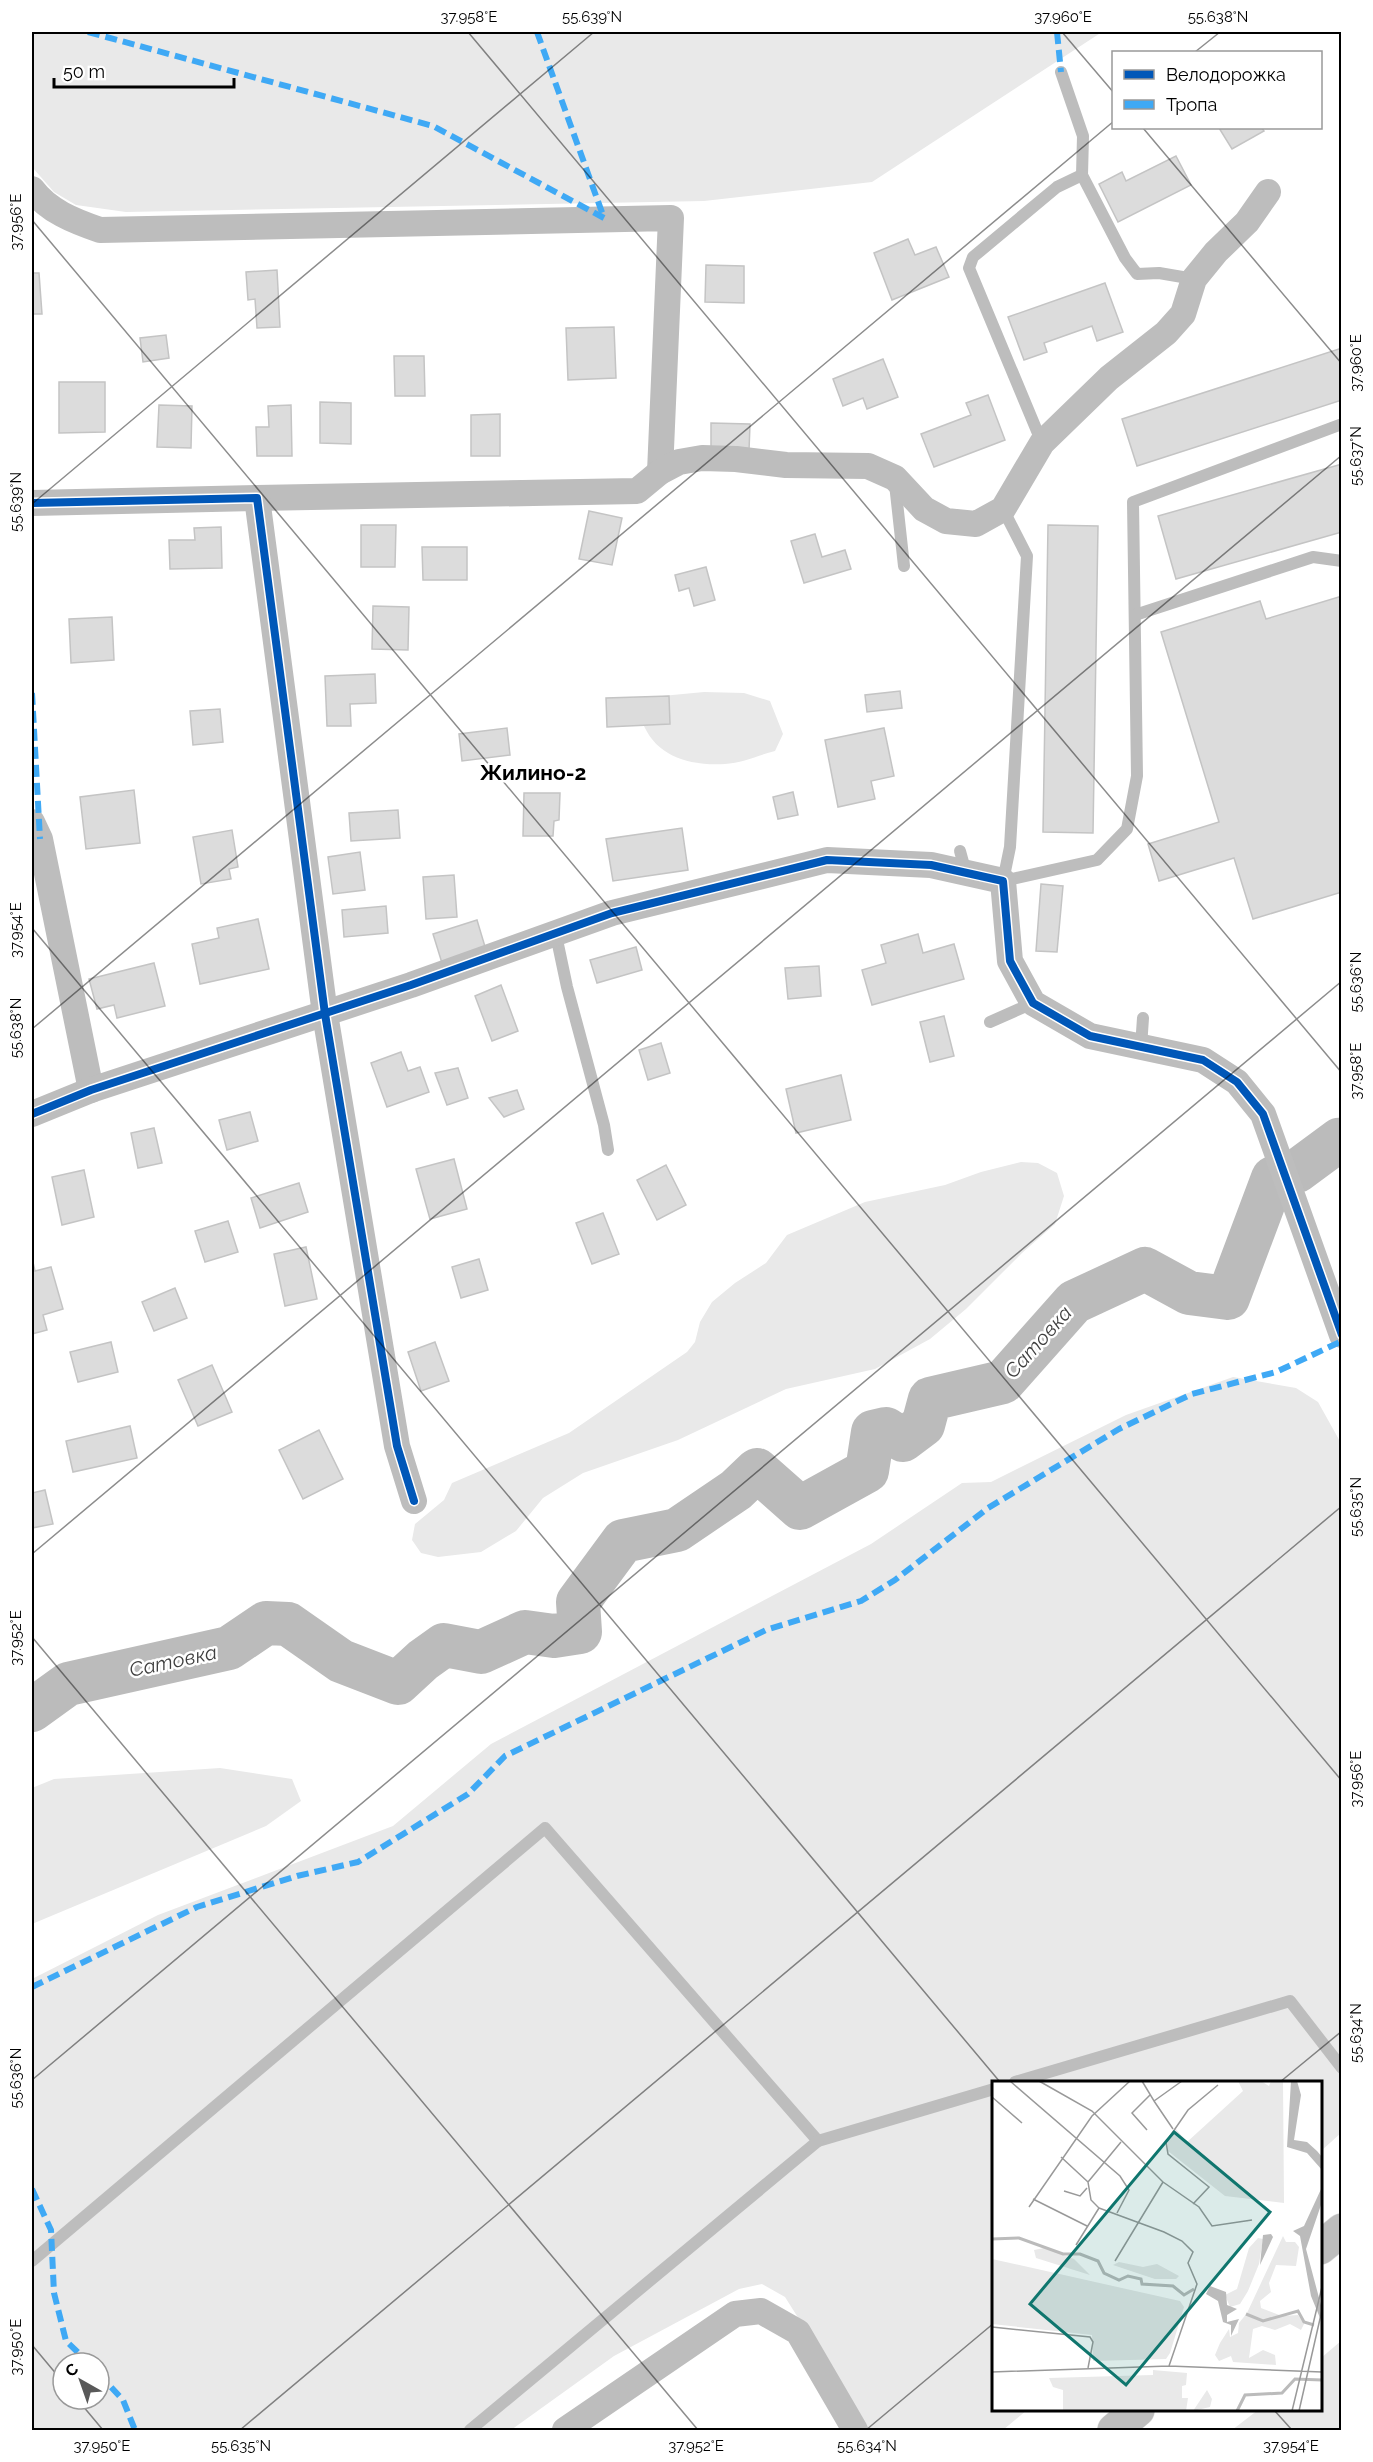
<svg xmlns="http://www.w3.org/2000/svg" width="1373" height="2462" viewBox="0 0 1373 2462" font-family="Raleway,sans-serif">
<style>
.green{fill:#e9e9e9;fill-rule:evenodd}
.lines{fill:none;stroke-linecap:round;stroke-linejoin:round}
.river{stroke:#bbb;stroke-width:44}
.building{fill:#dcdcdc;stroke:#c4c4c4;stroke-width:1.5}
.primary-casing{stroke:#dbdbdb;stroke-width:34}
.lane{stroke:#bdbdbd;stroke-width:12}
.street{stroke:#bdbdbd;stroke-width:26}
.primary{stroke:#bdbdbd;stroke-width:33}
.quiet{stroke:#3fa9f5;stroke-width:6;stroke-dasharray:12 6;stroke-linecap:butt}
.cycleway-casing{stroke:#fff;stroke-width:11}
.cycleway{stroke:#0057b8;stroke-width:8}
.ticks{fill:none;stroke:#000;stroke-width:1.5;stroke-opacity:0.45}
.labels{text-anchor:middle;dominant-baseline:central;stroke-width:5;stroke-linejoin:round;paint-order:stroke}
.water-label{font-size:20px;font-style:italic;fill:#3f3f3f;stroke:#fff}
.quarter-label{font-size:21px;font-weight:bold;fill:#000;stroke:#fff}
.inset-river{fill:none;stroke:#bbb;stroke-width:3}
.inset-road{fill:none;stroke:#999;stroke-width:1.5}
.view{fill:#0f766e;fill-opacity:0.15;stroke:#0f766e;stroke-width:3}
.inset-edge{fill:none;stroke:#000;stroke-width:3}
.neatline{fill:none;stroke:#000;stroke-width:2}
.ticks-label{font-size:15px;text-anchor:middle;fill:#000}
</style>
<rect width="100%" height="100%" fill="#fff"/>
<g class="green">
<path d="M 32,32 L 1102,32 L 872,182 L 704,201 L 126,212 L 76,205 L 54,192 L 32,167 Z"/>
<path d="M 704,692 L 744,693 L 770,701 L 783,734 L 775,751 C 759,755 742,763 725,764 C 690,766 655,757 642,721 L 662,696 Z"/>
<path d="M 1021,1162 L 1038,1163 L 1057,1173 L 1064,1196 L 1055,1224 L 1022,1253 L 966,1309 L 930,1339 L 875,1369 L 786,1389 L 678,1440 L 583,1473 L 543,1498 L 516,1531 L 481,1552 L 438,1557 L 421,1553 L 412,1540 L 415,1524 L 444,1500 L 452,1483 L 569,1433 L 687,1352 L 695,1342 L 700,1322 L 712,1302 L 735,1283 L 766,1263 L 787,1235 L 865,1202 L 945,1185 L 981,1172 Z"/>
<path d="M 1233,1377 L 1296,1388 L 1318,1402 L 1342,1445 L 1341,2133 L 1321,2151 L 1320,2082 L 994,2082 L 994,2410 L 1027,2410 L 1003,2430 L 869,2430 L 785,2297 L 762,2284 L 739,2289 L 614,2356 L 511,2430 L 32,2430 L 32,1979 L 158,1915 L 393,1826 L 491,1744 L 871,1544 L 962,1483 L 991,1482 L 1126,1415 ZM 63,2363 L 99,2363 L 99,2399 L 63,2399 Z"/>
<path d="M 220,1768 L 292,1779 L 301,1801 L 266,1826 L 32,1924 L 32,1788 L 54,1779 Z"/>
<path d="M 1341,2341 L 1341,2430 L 1232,2430 L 1258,2410 L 1320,2410 L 1321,2358 Z"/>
</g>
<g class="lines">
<g class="river">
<path d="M 1297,1171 L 1339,1140 L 1342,1141"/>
<path d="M 32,1710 L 68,1684 L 229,1648 L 266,1623 L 288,1624 L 341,1661 L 398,1683 L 423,1660 L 444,1645 L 481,1652 L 525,1632 L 554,1636 L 580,1632 L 578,1602 L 623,1541 L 677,1530 L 736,1490 L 757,1470 L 800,1508 L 867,1471 L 873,1432 L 886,1429 L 903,1440 L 923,1425 L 930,1399 L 1003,1382 L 1074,1302 L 1145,1269 L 1189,1293 L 1228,1298 L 1273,1178"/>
</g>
</g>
<g class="building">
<path d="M 1219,128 L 1262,128 L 1264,131 L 1232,149 Z"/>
<path d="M 1176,156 L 1191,185 L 1118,222 L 1099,184 L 1122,172 L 1126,181 Z"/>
<path d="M 908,239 L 915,255 L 936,247 L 949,277 L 892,300 L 874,253 Z"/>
<path d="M 706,265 L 744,266 L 744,303 L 705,302 Z"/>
<path d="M 277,270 L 280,327 L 257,328 L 255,299 L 248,300 L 246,272 Z"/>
<path d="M 32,273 L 39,273 L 42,314 L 32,314 Z"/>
<path d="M 1105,283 L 1123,332 L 1097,341 L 1092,326 L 1044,343 L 1047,352 L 1024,360 L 1008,317 Z"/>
<path d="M 614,327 L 616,378 L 568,380 L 566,328 Z"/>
<path d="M 166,335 L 169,358 L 143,362 L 140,338 Z"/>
<path d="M 1342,348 L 1342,400 L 1137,466 L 1122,419 Z"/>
<path d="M 394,356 L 424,356 L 425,396 L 395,396 Z"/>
<path d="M 883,359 L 898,397 L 867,409 L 863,398 L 843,406 L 833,379 Z"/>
<path d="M 59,382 L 105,382 L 105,432 L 59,433 Z"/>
<path d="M 988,395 L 1005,440 L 934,467 L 921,434 L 971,415 L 966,403 Z"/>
<path d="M 320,402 L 351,403 L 351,444 L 320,443 Z"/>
<path d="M 159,405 L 192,406 L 191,448 L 157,447 Z"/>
<path d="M 291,405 L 292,456 L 257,456 L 256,427 L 269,427 L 268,406 Z"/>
<path d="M 500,414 L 500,456 L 471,456 L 471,415 Z"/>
<path d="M 711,423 L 750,424 L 749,451 L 711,450 Z"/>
<path d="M 1342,464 L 1342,532 L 1176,579 L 1158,516 Z"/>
<path d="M 589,511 L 622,518 L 612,565 L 579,559 Z"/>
<path d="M 361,525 L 396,525 L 395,567 L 361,567 Z"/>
<path d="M 1048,525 L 1098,526 L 1093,833 L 1043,832 Z"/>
<path d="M 221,527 L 222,568 L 170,569 L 169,540 L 195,540 L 194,528 Z"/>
<path d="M 815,534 L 822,557 L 845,550 L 851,569 L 804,583 L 791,541 Z"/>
<path d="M 422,547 L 467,547 L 467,580 L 423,580 Z"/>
<path d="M 706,567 L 715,600 L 694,606 L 689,588 L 679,591 L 675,575 Z"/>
<path d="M 1342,596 L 1342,892 L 1253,919 L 1234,858 L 1159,881 L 1148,844 L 1219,822 L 1161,632 L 1260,601 L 1266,619 Z"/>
<path d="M 373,606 L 409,607 L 408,650 L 372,649 Z"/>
<path d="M 112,617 L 114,660 L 71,663 L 69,619 Z"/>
<path d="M 375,674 L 376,703 L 350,704 L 351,726 L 327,726 L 325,676 Z"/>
<path d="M 900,691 L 902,708 L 867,712 L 865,695 Z"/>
<path d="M 669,696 L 670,724 L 607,727 L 606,698 Z"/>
<path d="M 220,709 L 223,742 L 193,745 L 190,711 Z"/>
<path d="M 507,728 L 510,755 L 462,761 L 459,734 Z"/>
<path d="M 884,728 L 894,776 L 871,781 L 875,799 L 838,807 L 825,740 Z"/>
<path d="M 134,790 L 140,843 L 86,849 L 80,797 Z"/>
<path d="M 793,792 L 798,815 L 778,819 L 773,797 Z"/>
<path d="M 524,793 L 560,793 L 559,820 L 554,821 L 553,836 L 523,836 Z"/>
<path d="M 398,810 L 400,838 L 351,841 L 349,813 Z"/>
<path d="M 682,828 L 688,870 L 613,881 L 606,839 Z"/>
<path d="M 232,830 L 238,867 L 229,869 L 231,879 L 201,884 L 193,837 Z"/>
<path d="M 360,852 L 365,890 L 333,894 L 328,857 Z"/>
<path d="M 454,875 L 457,917 L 426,919 L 423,877 Z"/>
<path d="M 1041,884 L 1063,886 L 1057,952 L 1036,951 Z"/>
<path d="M 386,906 L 388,933 L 344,937 L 342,910 Z"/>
<path d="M 258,919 L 269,969 L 200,984 L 192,944 L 219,938 L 217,928 Z"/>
<path d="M 477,920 L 486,950 L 442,963 L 433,934 Z"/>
<path d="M 918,934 L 923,953 L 954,944 L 964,979 L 872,1005 L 862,970 L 886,963 L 881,945 Z"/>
<path d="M 636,947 L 642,970 L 597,983 L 590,960 Z"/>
<path d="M 154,963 L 165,1006 L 117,1018 L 114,1005 L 97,1009 L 89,979 Z"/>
<path d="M 819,966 L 821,996 L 788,999 L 785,968 Z"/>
<path d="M 501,985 L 518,1031 L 492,1041 L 475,996 Z"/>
<path d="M 944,1016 L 954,1056 L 930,1062 L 920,1022 Z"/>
<path d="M 661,1043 L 670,1073 L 648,1080 L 639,1050 Z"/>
<path d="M 401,1052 L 408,1071 L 420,1067 L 429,1092 L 387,1107 L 371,1063 Z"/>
<path d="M 458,1068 L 468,1098 L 447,1105 L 435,1073 Z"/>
<path d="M 841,1075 L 851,1120 L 796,1133 L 786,1089 Z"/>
<path d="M 517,1090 L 524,1109 L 504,1117 L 489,1098 Z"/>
<path d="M 250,1112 L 258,1141 L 227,1150 L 219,1120 Z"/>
<path d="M 154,1128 L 162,1163 L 138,1168 L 131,1133 Z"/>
<path d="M 454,1159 L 467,1209 L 430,1219 L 416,1169 Z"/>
<path d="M 666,1165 L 686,1205 L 657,1220 L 637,1180 Z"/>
<path d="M 84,1170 L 94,1217 L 62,1225 L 52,1177 Z"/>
<path d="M 299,1183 L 308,1212 L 260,1228 L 251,1198 Z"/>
<path d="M 603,1213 L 619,1254 L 592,1264 L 576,1223 Z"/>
<path d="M 228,1221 L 238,1252 L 205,1262 L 195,1231 Z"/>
<path d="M 306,1247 L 317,1299 L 285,1306 L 274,1254 Z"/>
<path d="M 32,1258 L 35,1271 L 51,1267 L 63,1309 L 43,1315 L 47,1330 L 32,1334 Z"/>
<path d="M 479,1259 L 488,1290 L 461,1298 L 452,1267 Z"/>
<path d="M 175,1288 L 187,1318 L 154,1331 L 142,1302 Z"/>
<path d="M 111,1342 L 118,1372 L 78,1382 L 70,1352 Z"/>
<path d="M 435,1342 L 449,1381 L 421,1391 L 408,1352 Z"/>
<path d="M 212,1365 L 232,1412 L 198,1426 L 178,1380 Z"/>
<path d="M 130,1426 L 137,1458 L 73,1472 L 66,1441 Z"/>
<path d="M 319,1430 L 343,1479 L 303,1499 L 279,1450 Z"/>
<path d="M 45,1490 L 53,1524 L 32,1528 L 32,1493 Z"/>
</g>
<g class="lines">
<defs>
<g id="primary">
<path d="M 1320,2248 L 1342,2230"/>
<path d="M 1114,2430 L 1138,2410"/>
</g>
</defs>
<use href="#primary" class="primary-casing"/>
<g class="lane">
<path d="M 1061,72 L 1083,136 L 1082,175 L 1125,258 L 1137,274 L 1159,273 L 1194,279"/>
<path d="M 1042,443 L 969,268 L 973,257 L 1057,187 L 1082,175"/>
<path d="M 895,484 L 904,566"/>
<path d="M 1003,509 L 1027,556 L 1010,847 L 1003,881 L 1097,860 L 1127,829 L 1137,776 L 1133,502 L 1342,424"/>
<path d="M 1135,615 L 1313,557 L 1342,561"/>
<path d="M 960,851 L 966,873"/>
<path d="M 556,935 L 567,987 L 604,1125 L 608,1150"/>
<path d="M 990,1022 L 1033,1003"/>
<path d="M 1141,1047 L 1143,1018"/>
<path d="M 1015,2082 L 1290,2001 L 1342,2068"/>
<path d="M 32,2261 L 545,1828 L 818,2141 L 994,2089"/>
<path d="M 470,2430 L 818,2141"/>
</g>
<g class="street">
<path d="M 32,189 C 48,211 74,221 100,230 L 671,218 L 660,472"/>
<path d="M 257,498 L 637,491 L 660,472 L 679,462 L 702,458 L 736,459 L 786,465 L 868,466 L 895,478 L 924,509 L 946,521 L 976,524 L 1003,509 L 1042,443 L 1109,378 L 1166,333 L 1183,314 L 1194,279 L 1216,252 L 1247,222 L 1268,192"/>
<path d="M 32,503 L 257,498 L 325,1014 L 397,1446 L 414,1501"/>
<path d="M 32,822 L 40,839 L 91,1090"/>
<path d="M 32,1114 L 91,1090 L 411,985 L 612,913 L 827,860 L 931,865 L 1003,881 L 1010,961 L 1033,1003 L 1090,1036 L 1203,1060 L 1237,1082 L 1263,1114 L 1342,1335"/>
<path d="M 565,2430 L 735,2314 L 761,2311 L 798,2332 L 855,2430"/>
</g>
<use href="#primary" class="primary"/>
<g class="quiet">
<path d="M 88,32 L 433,126 L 604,218"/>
<path d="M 537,32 L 604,218"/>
<path d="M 1057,32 L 1061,72"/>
<path d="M 32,693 L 40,839"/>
<path d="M 32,1987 L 197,1907 L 297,1876 L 358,1862 L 468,1794 L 505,1756 L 766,1630 L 861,1601 L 895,1580 L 988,1508 L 1119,1429 L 1192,1394 L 1276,1372 L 1342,1341"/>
<path d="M 32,2189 L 51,2230 L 54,2293 L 66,2341 L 89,2363"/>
<path d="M 99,2374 L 123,2400 L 135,2430"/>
</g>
<defs>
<g id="cycleway">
<path d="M 32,503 L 257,498 L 325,1014 L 397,1446 L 414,1501"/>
<path d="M 32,1114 L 91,1090 L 411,985 L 612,913 L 827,860 L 931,865 L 1003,881 L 1010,961 L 1033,1003 L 1090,1036 L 1203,1060 L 1237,1082 L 1263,1114 L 1342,1335"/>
</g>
</defs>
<use href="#cycleway" class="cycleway-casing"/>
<use href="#cycleway" class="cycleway"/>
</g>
<path class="ticks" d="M 468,32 L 1342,1073M 1062,32 L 1114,93M 1195,52 L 1220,32M 1143,128 L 1342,364M 32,220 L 1342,1781M 32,504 L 594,32M 32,928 L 1000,2082M 32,1029 L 1114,121M 32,1554 L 1342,455M 32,1637 L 698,2430M 32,2080 L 1342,981M 1280,2082 L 1342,2031M 32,2345 L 63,2382M 77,2399 L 103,2430M 1274,2410 L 1292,2430M 240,2430 L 1342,1506M 866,2430 L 994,2323"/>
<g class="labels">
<g class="water-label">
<text transform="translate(1038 1342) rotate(-48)">Сатовка</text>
<text transform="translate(173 1661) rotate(-12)">Сатовка</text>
</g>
<g class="quarter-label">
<text x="533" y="772">Жилино-2</text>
</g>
</g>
<g transform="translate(992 2081)">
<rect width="330" height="330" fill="#fff"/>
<path d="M 246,0 L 269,0 L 277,5 L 279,0 L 291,0 L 292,122 L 233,115 L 176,70 L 175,59 L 183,47 L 195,61 L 251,10 ZM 291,155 L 294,161 L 303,161 L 307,166 L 304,185 L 284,184 L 277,202 L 279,211 L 268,220 L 269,227 L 290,235 L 306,234 L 312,243 L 309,249 L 298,243 L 283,249 L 270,245 L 261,248 L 257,277 L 271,269 L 283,274 L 284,284 L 241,281 L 239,275 L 227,280 L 223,274 L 228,262 L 237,248 L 238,256 L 246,252 L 247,242 L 255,232 ZM 266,157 L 271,158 L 267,183 L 256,210 L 248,223 L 238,226 L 233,214 L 245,208 L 257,167 ZM 52,167 L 82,178 L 98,194 L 44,177 L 42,169 ZM 0,178 L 188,220 L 192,226 L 178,272 L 174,278 L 101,280 L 100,254 L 0,243 ZM 127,181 L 151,186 L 165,183 L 187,195 L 184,198 L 163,198 L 121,184 ZM 161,289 L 195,292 L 194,304 L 190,305 L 190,317 L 196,317 L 194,330 L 71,330 L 71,309 L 61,306 L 57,297 L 161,294 ZM 215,309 L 220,318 L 218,326 L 201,330 Z" fill="#e9e9e9"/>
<path d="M 299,0 L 305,0 L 309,14 L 302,59 L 315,61 L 325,70 L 330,76 L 330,89 L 315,72 L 295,66 ZM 330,106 L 330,121 L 314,168 L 330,228 L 328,237 L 319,215 L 308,155 L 301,150 L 312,145 ZM 279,153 L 281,156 L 268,184 L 271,154 ZM 218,205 L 234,211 L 235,224 L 245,228 L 235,234 L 235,241 L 247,238 L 239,255 L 239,244 L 231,241 L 226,220 L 214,213 Z" fill="#bbb"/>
<path class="inset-river" d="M 0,158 L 27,157 L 71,173 L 88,173 L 106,180 L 112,192 L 127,199 L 136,195 L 149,198 L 150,203 L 181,205 L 192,214 L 202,208M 254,233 L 271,240 L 306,230 L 312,241 L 322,244M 245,330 L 253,314 L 290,312 L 303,298 L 330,299"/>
<path class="inset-road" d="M 18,0 L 128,95 L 137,109 L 125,132M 47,0 L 100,30 L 171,101 L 123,180M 150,0 L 162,20 L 190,0M 0,16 L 30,42M 162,20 L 181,48M 155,49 L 140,32 L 158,14M 69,76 L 96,101M 171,101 L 207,126 L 220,145 L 260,139M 72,110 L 88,115 L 95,107M 41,118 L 95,145M 201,123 L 217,106 L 176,73 L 174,61 L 196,29 L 226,4M 37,126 L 100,35 L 138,0M 107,127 L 172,151 L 190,160 L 201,171 L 196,182 L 205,203 L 177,285M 84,164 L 107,127 L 99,119 L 96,101 L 129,61M 0,246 L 98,256 L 101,261 L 96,287M 0,291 L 177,285 L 330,291M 300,330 L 330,206M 307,330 L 330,229"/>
<path class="view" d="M 182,51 L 278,131 L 134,304 L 38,223 Z"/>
<rect width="330" height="330" class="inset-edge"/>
</g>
<rect width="1373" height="2462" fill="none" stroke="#ffffff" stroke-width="66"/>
<rect x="1112" y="51" width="210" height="78" fill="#ffffff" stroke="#999999" stroke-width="1.5"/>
<rect x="1124" y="70" width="30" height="9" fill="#0057b8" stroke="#999999" stroke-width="1.5"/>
<text x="1166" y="81" font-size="18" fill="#000000">Велодорожка</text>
<rect x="1124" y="100" width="30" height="9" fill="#3fa9f5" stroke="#999999" stroke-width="1.5"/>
<text x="1166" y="111" font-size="18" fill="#000000">Тропа</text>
<g transform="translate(81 2381) rotate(320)"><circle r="28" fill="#ffffff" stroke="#999999" stroke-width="1.5"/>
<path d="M0-4.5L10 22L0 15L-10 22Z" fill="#595959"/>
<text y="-9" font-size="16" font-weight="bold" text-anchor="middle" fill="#000000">С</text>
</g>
<path d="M54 78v9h180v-9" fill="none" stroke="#000000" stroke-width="3"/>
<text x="63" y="78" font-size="18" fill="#000000" stroke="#ffffff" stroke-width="4.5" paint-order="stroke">50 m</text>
<rect x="33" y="33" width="1307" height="2396" class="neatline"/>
<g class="ticks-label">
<text x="469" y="22">37.958°E</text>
<text x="592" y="22">55.639°N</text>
<text x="1063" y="22">37.960°E</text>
<text x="1218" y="22">55.638°N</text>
<text transform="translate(16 222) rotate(-90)" y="5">37.956°E</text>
<text transform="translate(1356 363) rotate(-90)" y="5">37.960°E</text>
<text transform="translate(1356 456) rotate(-90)" y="5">55.637°N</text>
<text transform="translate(16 502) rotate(-90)" y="5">55.639°N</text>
<text transform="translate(16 930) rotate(-90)" y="5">37.954°E</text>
<text transform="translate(1356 982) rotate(-90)" y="5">55.636°N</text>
<text transform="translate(16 1028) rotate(-90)" y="5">55.638°N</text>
<text transform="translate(1356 1071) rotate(-90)" y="5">37.958°E</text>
<text transform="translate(1356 1507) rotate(-90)" y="5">55.635°N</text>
<text transform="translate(16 1638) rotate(-90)" y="5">37.952°E</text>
<text transform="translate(1356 1779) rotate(-90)" y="5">37.956°E</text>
<text transform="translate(1356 2033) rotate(-90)" y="5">55.634°N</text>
<text transform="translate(16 2078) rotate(-90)" y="5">55.636°N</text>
<text transform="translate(16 2347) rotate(-90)" y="5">37.950°E</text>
<text x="102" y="2451">37.950°E</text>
<text x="241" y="2451">55.635°N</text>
<text x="696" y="2451">37.952°E</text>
<text x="867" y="2451">55.634°N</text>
<text x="1291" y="2451">37.954°E</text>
</g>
</svg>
